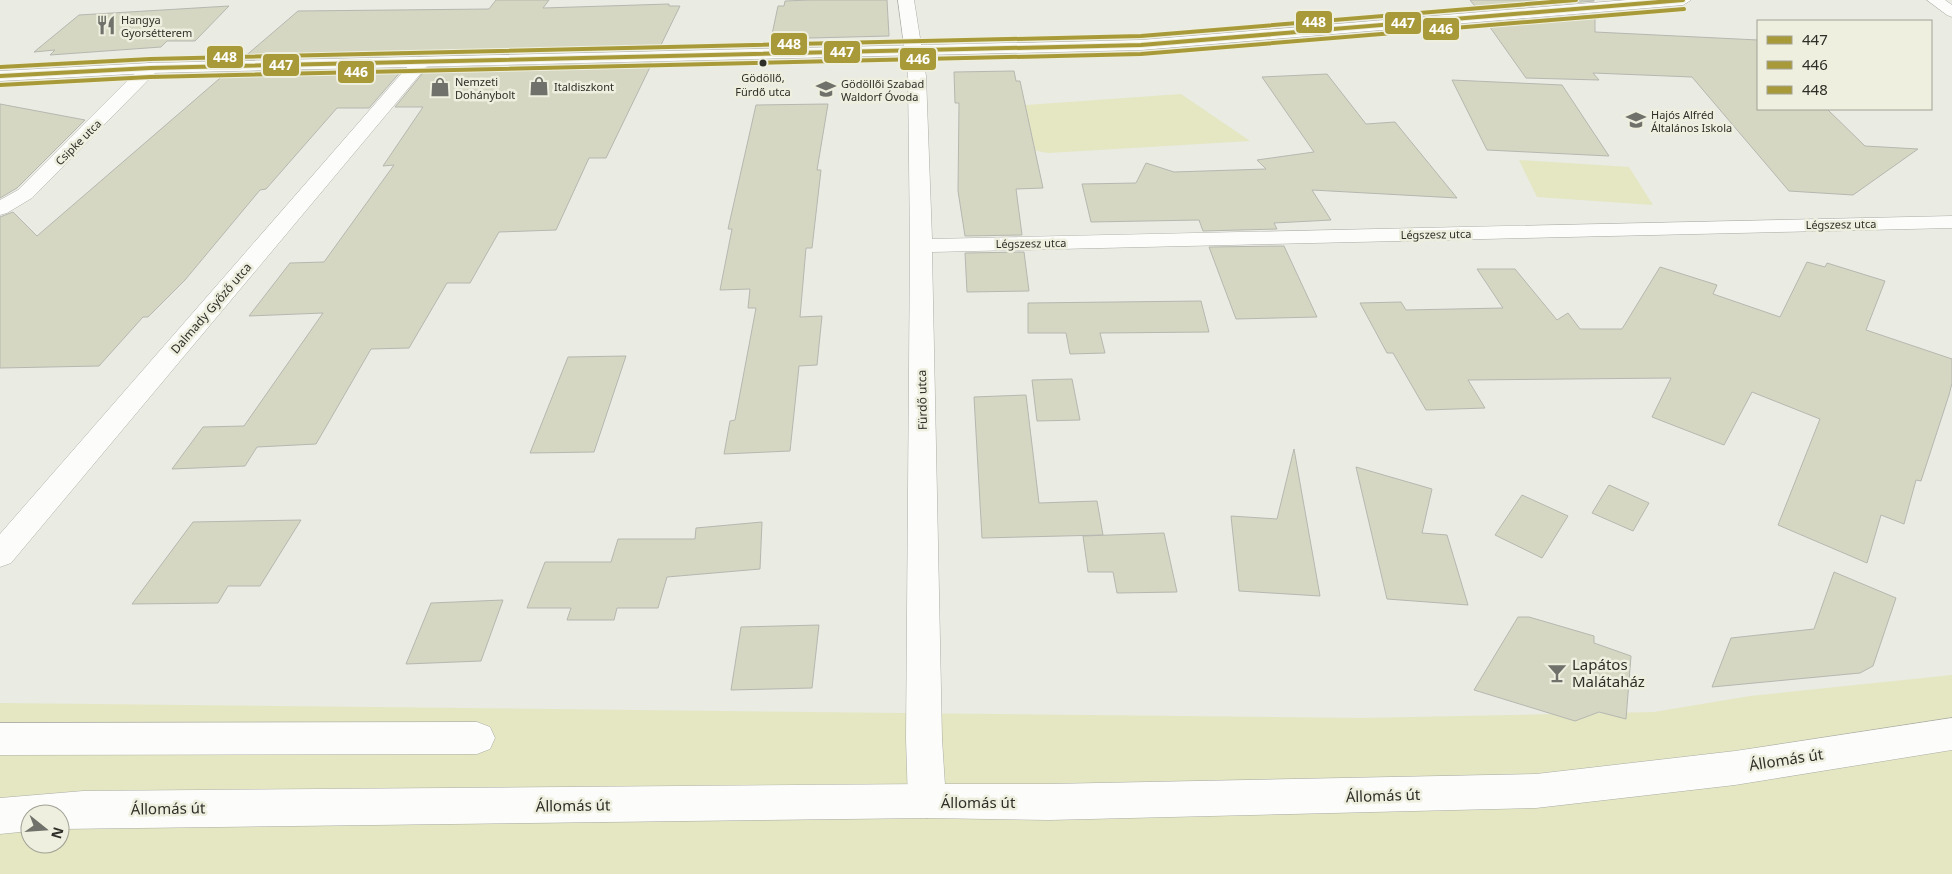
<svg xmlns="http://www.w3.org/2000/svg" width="1952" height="874" viewBox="0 0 1952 874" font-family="'Noto Sans',sans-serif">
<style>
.green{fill:#e4e7c2;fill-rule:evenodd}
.building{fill:#d5d7c3;stroke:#b6b7b0}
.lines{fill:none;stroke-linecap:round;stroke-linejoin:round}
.minor-casing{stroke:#acada6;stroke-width:1}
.tertiary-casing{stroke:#acada6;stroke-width:1}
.secondary-casing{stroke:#acada6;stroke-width:1}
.minor{fill:#fcfcfb;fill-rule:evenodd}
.tertiary{fill:#fcfcfb;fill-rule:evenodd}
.secondary{fill:#fcfcfb;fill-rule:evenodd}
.bus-1-casing{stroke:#eeefde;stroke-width:6}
.bus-2-casing{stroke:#eeefde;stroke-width:6}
.bus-3-casing{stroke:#eeefde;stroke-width:6}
.bus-1{stroke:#a99a39;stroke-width:4}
.bus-2{stroke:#a99a39;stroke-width:4}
.bus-3{stroke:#a99a39;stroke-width:4}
.bus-dot{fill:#2f2f29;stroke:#eeefde;stroke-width:2}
.labels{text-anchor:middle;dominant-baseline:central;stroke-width:5;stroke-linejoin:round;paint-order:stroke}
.far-poi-label{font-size:11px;fill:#2f2f29;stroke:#eeefde;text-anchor:start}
.bus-label{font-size:11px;fill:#2f2f29;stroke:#eeefde}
.far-street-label{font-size:11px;fill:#2f2f29;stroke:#eeefde}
.street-label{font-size:12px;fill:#2f2f29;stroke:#eeefde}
.near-poi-label{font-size:15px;fill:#2f2f29;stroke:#eeefde;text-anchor:start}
.near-street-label{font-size:15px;fill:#2f2f29;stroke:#eeefde}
.line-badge{stroke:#eeefde;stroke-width:2}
.badge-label{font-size:14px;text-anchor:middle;font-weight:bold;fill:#fff}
</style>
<rect width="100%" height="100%" fill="#eaebe2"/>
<g class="green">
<path d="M 1181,94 L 1250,141 L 1048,153 L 1027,149 L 1014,106 Z"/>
<path d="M 1519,160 L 1629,167 L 1653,205 L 1537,197 Z"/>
<path d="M 1952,675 L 1952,874 L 0,874 L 0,703 L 1362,718 L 1654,712 L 1750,696 ZM 30,814 L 60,814 L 60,844 L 30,844 Z"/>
</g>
<g class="building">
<path d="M 496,0 L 549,0 L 543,8 L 669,4 L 669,6 L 680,6 L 659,49 L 242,59 L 298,11 L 489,9 Z"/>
<path d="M 809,0 L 887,0 L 889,36 L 771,39 L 778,6 L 784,6 L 785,1 Z"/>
<path d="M 1470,0 L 1594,0 L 1594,1 L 1478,10 Z"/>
<path d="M 229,6 L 195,41 L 167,41 L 161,47 L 50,55 L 55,50 L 34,52 L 79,15 Z"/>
<path d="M 1595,14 L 1595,32 L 1758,40 L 1758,109 L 1827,109 L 1865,146 L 1918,149 L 1853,195 L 1789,191 L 1692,77 L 1593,73 L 1599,80 L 1526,78 L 1487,23 Z"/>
<path d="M 652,63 L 606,158 L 589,158 L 556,230 L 499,232 L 470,283 L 447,283 L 409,348 L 371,349 L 316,444 L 257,447 L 245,466 L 172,469 L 203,427 L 244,426 L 323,313 L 249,316 L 290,263 L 324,262 L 394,165 L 383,166 L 423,107 L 395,107 L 427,68 Z"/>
<path d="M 403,69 L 369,108 L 337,108 L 266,189 L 260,190 L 185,280 L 148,317 L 143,317 L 99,366 L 0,368 L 0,217 L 13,212 L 37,236 L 226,73 Z"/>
<path d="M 1014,71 L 1016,81 L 1020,81 L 1043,188 L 1016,189 L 1022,235 L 965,236 L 958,191 L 959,103 L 955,103 L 954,72 Z"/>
<path d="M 1327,74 L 1366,124 L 1395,122 L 1457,198 L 1312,190 L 1331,220 L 1274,223 L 1277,229 L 1203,231 L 1199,220 L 1091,222 L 1082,184 L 1136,183 L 1146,163 L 1174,172 L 1266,169 L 1257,160 L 1314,152 L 1262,77 Z"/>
<path d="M 1452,80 L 1562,85 L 1609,156 L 1487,150 Z"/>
<path d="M 0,104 L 85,120 L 17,188 L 0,198 Z"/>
<path d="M 828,104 L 817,170 L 821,170 L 812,248 L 806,248 L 800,317 L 822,316 L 817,365 L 799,366 L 790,451 L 724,454 L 730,421 L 735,420 L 756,308 L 748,308 L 750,289 L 720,290 L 732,229 L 728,229 L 756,105 Z"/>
<path d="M 1284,246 L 1317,317 L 1236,319 L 1209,247 Z"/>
<path d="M 1024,252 L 1029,291 L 967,292 L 965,253 Z"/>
<path d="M 1807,262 L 1825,267 L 1827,263 L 1885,281 L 1866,330 L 1952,359 L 1952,383 L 1949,395 L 1921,481 L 1916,480 L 1904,524 L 1881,515 L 1867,563 L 1778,525 L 1820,419 L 1752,392 L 1724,445 L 1652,417 L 1671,378 L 1468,380 L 1485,408 L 1426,410 L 1393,353 L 1387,353 L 1360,303 L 1401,302 L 1406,310 L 1503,308 L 1477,269 L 1515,269 L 1557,320 L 1568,313 L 1580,329 L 1622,329 L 1660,267 L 1717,285 L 1713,294 L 1780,317 Z"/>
<path d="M 1201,301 L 1209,332 L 1100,333 L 1105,353 L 1070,354 L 1066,333 L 1028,333 L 1028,303 Z"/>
<path d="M 626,356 L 594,452 L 530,453 L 568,357 Z"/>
<path d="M 1072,379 L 1080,420 L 1037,421 L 1032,380 Z"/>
<path d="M 1026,395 L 1039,503 L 1097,501 L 1103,535 L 982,538 L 974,397 Z"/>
<path d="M 1294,449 L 1320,596 L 1239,591 L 1231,516 L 1277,519 Z"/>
<path d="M 1356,467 L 1432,489 L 1422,533 L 1447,535 L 1468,605 L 1387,599 Z"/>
<path d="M 1609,485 L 1649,503 L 1633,531 L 1592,513 Z"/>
<path d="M 1522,495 L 1568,516 L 1542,558 L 1495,535 Z"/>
<path d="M 301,520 L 260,586 L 228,586 L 218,603 L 132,604 L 193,522 Z"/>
<path d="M 762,522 L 760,569 L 667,577 L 658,608 L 617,608 L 614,620 L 567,620 L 571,608 L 527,608 L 545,562 L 611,562 L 618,539 L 695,539 L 696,528 Z"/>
<path d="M 1164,533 L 1177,592 L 1117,593 L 1113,572 L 1088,572 L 1083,536 Z"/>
<path d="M 1834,572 L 1896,598 L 1873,666 L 1860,673 L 1712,687 L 1731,638 L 1814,629 Z"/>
<path d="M 503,600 L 481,661 L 406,664 L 431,603 Z"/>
<path d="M 1518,617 L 1529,617 L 1594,636 L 1594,643 L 1631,656 L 1626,719 L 1599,712 L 1575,721 L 1474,690 Z"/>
<path d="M 819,625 L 812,688 L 731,690 L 741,627 Z"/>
</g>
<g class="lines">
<defs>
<g id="minor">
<path d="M 898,0 L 914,0 L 926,76 L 932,239 L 1952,216 L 1952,228 L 932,252 L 942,739 L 946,801 L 940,813 L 927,818 L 914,813 L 908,801 L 906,739 L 910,246 L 908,76 Z"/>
<path d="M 421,57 L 427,58 L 429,62 L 427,66 L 11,563 L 0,567 L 0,534 L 415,58 Z"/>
<path d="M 150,63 L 156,64 L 158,68 L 156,72 L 32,198 L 7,213 L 0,215 L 0,200 L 18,190 L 144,64 Z"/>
<path d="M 477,722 L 490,727 L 495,738 L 490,749 L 477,754 L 0,755 L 0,723 Z"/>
</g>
<path id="tertiary" d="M 1927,0 L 1945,0 L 1952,5 L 1952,17 L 1947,15 Z"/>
<g id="secondary">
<path d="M 1627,0 L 1691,0 L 1683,5 L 1141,50 L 150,73 L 0,81 L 0,71 L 150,63 L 1141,40 Z"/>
<path d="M 1952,718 L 1952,750 L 1735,785 L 1536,808 L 1049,820 L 927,818 L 60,829 L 60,814 L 30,814 L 30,831 L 0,834 L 0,798 L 83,791 L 927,784 L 1049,784 L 1536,774 L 1735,751 Z"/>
</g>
</defs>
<use href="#minor" class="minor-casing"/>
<use href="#tertiary" class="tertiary-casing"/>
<use href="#secondary" class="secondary-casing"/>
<use href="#minor" class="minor"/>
<use href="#tertiary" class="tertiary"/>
<use href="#secondary" class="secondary"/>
<defs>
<path id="bus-1" d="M 0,76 L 150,68 L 1141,45 L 1683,0"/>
<path id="bus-2" d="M 0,85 L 150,77 L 1141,54 L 1684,9"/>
<path id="bus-3" d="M 0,67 L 150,59 L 1141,36 L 1576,0"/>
</defs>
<use href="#bus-1" class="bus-1-casing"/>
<use href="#bus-2" class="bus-2-casing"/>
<use href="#bus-3" class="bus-3-casing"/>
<use href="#bus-1" class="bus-1"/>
<use href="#bus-2" class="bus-2"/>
<use href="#bus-3" class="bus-3"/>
</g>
<defs>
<symbol id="restaurant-bare" viewBox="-9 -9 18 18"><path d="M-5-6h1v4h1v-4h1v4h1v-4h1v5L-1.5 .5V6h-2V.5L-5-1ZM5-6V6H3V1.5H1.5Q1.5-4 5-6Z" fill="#70716a" stroke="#eeefde" stroke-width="2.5" paint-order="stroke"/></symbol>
<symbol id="shop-bare" viewBox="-9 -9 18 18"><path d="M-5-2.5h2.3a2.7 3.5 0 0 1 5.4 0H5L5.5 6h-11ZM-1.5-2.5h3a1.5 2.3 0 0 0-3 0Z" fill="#70716a" stroke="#eeefde" stroke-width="2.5" paint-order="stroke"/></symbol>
<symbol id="school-bare" viewBox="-9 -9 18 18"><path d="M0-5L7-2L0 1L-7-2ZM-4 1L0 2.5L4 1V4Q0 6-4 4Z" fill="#70716a" stroke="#eeefde" stroke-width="2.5" paint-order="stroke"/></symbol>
<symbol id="bar-bare" viewBox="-9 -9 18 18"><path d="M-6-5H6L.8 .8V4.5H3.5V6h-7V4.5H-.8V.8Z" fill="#70716a" stroke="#eeefde" stroke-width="2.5" paint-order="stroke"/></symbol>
</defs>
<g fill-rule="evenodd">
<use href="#restaurant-bare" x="92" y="11" width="28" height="28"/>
<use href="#shop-bare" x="525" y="72" width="28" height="28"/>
<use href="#shop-bare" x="426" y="73" width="28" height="28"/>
<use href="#school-bare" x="812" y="75" width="28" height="28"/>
<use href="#school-bare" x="1622" y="106" width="28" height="28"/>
<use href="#bar-bare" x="1543" y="659" width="28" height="28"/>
</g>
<circle class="bus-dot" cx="763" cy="63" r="4.5"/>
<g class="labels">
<g class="far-poi-label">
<text x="121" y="19">Hangya<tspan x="121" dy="13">Gyorsétterem</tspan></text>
<text x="455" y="81">Nemzeti<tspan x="455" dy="13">Dohánybolt</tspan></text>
<text x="841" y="83">Gödöllői Szabad<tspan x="841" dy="13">Waldorf Óvoda</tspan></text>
<text x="554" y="86">Italdiszkont</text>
<text x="1651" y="114">Hajós Alfréd<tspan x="1651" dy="13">Általános Iskola</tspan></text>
</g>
<g class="bus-label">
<text x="763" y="77">Gödöllő,<tspan x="763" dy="14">Fürdő utca</tspan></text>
</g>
<g class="far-street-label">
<text transform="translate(78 142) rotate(-45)">Csipke utca</text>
<text transform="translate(1841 224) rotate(-1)">Légszesz utca</text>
<text transform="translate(1436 234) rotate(-1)">Légszesz utca</text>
<text transform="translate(1031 243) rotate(-1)">Légszesz utca</text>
</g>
<g class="street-label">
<text transform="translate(211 308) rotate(-49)">Dalmady Győző utca</text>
<text transform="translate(922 400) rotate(-91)">Fürdő utca</text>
</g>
<g class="near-poi-label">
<text x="1572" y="664">Lapátos<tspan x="1572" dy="17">Malátaház</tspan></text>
</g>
<g class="near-street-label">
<text transform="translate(1786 759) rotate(-9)">Állomás út</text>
<text transform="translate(1383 795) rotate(-2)">Állomás út</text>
<text x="978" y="802">Állomás út</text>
<text transform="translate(573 805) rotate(-1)">Állomás út</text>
<text transform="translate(168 808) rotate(-1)">Állomás út</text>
</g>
</g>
<g class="line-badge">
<rect x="1295" y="10" width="38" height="24" rx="5" fill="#a99a39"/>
<rect x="1384" y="11" width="38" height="24" rx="5" fill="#a99a39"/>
<rect x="1422" y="17" width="38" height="24" rx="5" fill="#a99a39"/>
<rect x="770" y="32" width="38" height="24" rx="5" fill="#a99a39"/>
<rect x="823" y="40" width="38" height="24" rx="5" fill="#a99a39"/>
<rect x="206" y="45" width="38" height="24" rx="5" fill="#a99a39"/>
<rect x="899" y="47" width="38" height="24" rx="5" fill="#a99a39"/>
<rect x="262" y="53" width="38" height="24" rx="5" fill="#a99a39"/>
<rect x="337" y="60" width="38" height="24" rx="5" fill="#a99a39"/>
</g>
<g class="badge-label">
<text x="1314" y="27">448</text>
<text x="1403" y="28">447</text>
<text x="1441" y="34">446</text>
<text x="789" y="49">448</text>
<text x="842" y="57">447</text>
<text x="225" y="62">448</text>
<text x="918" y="64">446</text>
<text x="281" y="70">447</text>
<text x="356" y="77">446</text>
</g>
<rect x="1757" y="20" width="175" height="90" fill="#eeefde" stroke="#a2a296"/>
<rect x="1767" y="36" width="25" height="8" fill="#a99a39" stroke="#a2a296"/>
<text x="1802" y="45" font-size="15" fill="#2f2f29">447</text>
<rect x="1767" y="61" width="25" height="8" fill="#a99a39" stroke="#a2a296"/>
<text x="1802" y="70" font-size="15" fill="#2f2f29">446</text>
<rect x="1767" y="86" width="25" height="8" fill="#a99a39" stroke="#a2a296"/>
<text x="1802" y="95" font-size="15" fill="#2f2f29">448</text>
<g transform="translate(45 829) rotate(107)"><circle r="24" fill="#eeefde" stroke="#a2a296"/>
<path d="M0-4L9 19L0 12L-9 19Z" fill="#70716a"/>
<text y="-8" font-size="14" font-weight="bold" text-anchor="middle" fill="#2f2f29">N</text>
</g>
</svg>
